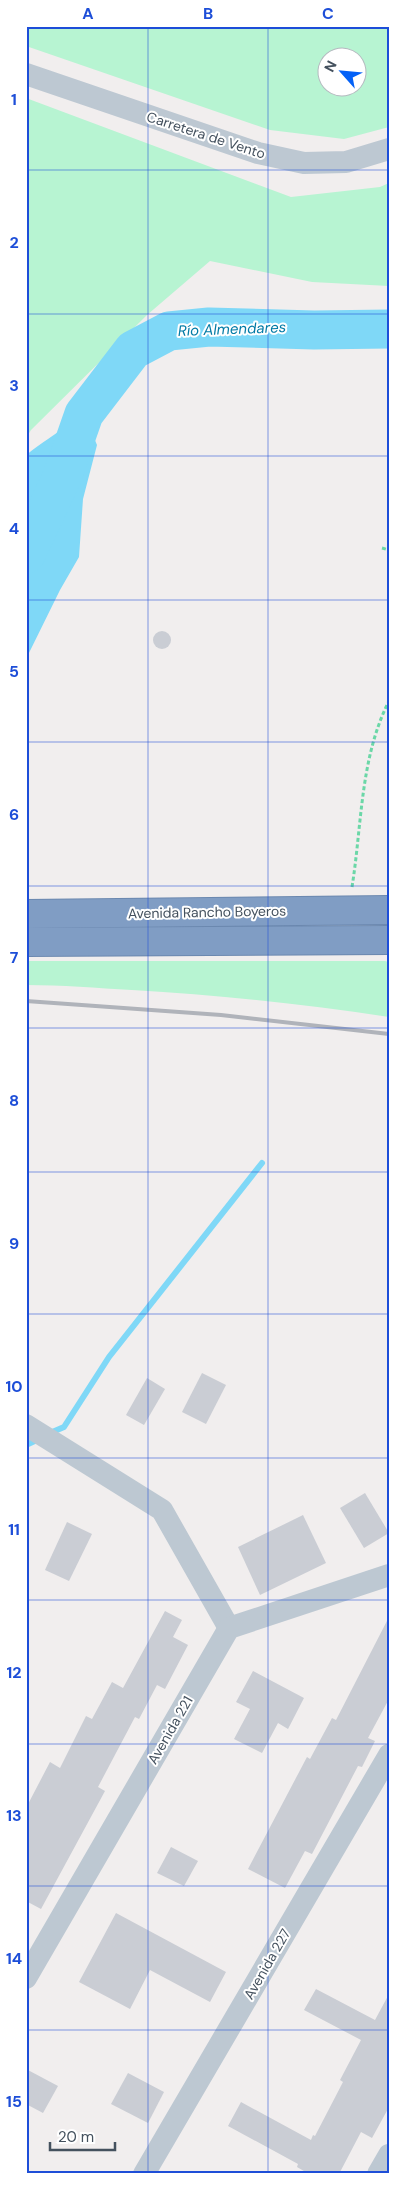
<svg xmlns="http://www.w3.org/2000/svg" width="415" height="2200" viewBox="0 0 415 2200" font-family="'DM Sans',sans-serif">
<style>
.green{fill:#b7f4d2;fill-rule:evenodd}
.water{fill:#7fd8f7}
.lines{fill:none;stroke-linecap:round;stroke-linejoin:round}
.stream{stroke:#7fd8f7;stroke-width:6}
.river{stroke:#7fd8f7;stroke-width:39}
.building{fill:#cacdd4}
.highway-casing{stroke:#6b88af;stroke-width:30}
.path{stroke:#6bd7a7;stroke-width:3;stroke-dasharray:4 2.5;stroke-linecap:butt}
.minor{stroke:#bdc8d2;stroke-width:22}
.highway{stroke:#809dc4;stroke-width:28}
.rail{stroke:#b0b3ba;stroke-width:4}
.grid{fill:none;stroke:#1d4ed8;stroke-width:1;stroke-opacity:0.55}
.labels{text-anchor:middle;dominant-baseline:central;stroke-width:4;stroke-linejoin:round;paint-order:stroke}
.street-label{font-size:14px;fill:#44515e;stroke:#fff}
.water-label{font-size:15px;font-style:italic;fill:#027aa5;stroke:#fff}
.neatline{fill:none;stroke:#1d4ed8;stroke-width:2}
.grid-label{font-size:16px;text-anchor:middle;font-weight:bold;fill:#1d4ed8}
</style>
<rect width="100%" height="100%" fill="#f1eeee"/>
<g class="green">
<path d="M 26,26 L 389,26 L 389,127 L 344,139 L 270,130 L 26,46 ZM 328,58 L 358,58 L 358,88 L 328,88 Z"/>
<path d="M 26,98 L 291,197 L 380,187 L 389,183 L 389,286 L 312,282 L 210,261 L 147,315 L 31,430 L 26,438 Z"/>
<path d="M 26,961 L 385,961 L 389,962 L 389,1017 C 304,1004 218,995 132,990 C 97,988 62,985 26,985 Z"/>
</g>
<path class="water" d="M 84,414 L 97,445 L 83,499 L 79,557 L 60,590 L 26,659 L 26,456 C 31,449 73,423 84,414 Z"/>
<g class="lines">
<g class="stream">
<path d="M 50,1433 L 64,1427 L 109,1357 L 262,1163"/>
<path d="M 26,1445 L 39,1439"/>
</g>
<path class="river" d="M 26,554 L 62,477 L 84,414 L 133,350 L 169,331 L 209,327 L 314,330 L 389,329"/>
</g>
<g class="building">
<circle cx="162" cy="640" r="9"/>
<path d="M 202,1373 L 226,1385 L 206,1424 L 182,1412 Z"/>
<path d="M 147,1378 L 165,1389 L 144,1425 L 126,1415 Z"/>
<path d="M 365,1493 L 389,1533 L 364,1548 L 340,1508 Z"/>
<path d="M 303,1515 L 326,1563 L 260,1595 L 238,1547 Z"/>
<path d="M 67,1522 L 92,1534 L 69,1581 L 45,1570 Z"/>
<path d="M 165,1611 L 182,1620 L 173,1637 L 188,1645 L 165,1689 L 157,1685 L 139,1719 L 135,1717 L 98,1787 L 105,1791 L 41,1909 L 26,1901 L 26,1808 L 50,1762 L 60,1768 L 86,1716 L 92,1719 L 112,1682 L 123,1688 Z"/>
<path d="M 389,1617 L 389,1699 L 368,1738 L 375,1741 L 362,1767 L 358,1766 L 312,1854 L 305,1851 L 285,1888 L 248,1869 L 307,1757 L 310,1759 L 332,1718 L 336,1720 Z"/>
<path d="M 253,1671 L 304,1698 L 288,1729 L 278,1723 L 262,1753 L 234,1739 L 250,1709 L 236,1702 Z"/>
<path d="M 171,1847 L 198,1861 L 184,1886 L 157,1873 Z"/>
<path d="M 116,1913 L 226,1972 L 210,2002 L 150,1970 L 130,2009 L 79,1982 Z"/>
<path d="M 316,1989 L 375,2020 L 389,1994 L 389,2107 L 372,2138 L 361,2132 L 339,2174 L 309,2174 L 297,2167 L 298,2164 L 228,2126 L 241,2102 L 311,2140 L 313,2135 L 315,2136 L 343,2082 L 340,2080 L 361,2040 L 304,2010 Z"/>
<path d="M 26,2069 L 58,2086 L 43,2113 L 26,2104 Z"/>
<path d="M 128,2073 L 164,2092 L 148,2123 L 111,2104 Z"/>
</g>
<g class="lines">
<defs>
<g id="highway">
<path d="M 26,914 L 389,910"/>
<path d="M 26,942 L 389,940"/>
</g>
</defs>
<use href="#highway" class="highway-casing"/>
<g class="path">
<path d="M 382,548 L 389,550"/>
<path d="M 352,887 C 362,825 360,758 389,701"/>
</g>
<g class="minor">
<path d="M 26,74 L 258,153 L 304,163 L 346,162 L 389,149"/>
<path d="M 26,1425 L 162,1510 L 229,1628"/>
<path d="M 26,1978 L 229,1628 L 389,1575"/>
<path d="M 144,2174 L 389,1755"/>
<path d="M 378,2174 L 389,2155"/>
</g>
<use href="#highway" class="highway"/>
<path class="rail" d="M 26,1001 L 221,1015 L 389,1034"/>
</g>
<path class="grid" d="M 148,26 L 148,2174M 268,26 L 268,2174M 26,170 L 389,170M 26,314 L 389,314M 26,456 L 389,456M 26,600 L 389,600M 26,742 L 389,742M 26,886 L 389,886M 26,1028 L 389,1028M 26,1172 L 389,1172M 26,1314 L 389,1314M 26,1458 L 389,1458M 26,1600 L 389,1600M 26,1744 L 389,1744M 26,1886 L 389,1886M 26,2030 L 389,2030"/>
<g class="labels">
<g class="street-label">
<text transform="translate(206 135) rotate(18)">Carretera de Vento</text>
<text transform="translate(207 912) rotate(-1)">Avenida Rancho Boyeros</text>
<text transform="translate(170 1730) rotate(-60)">Avenida 221</text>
<text transform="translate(267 1964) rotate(-60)">Avenida 227</text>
</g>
<g class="water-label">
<text transform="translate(232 329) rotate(-2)">Río Almendares</text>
</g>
</g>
<rect width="415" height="2200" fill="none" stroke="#ffffff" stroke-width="55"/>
<g transform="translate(342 72) rotate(297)"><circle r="24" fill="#ffffff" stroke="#b4b9bf"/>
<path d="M0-4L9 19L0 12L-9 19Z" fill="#0361f7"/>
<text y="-8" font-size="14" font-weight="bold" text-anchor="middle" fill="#44515e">N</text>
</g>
<path d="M50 2142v8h65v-8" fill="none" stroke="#44515e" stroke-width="2.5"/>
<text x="58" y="2142" font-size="15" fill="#44515e" stroke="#ffffff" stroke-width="4" paint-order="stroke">20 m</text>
<rect x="28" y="28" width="360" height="2144" class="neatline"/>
<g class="grid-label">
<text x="88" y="19">A</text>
<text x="208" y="19">B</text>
<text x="328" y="19">C</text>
<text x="14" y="105">1</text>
<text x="14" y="248">2</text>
<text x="14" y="391">3</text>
<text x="14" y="534">4</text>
<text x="14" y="677">5</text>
<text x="14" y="820">6</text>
<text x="14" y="963">7</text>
<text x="14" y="1106">8</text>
<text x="14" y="1249">9</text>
<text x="14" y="1392">10</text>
<text x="14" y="1535">11</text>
<text x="14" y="1678">12</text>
<text x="14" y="1821">13</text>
<text x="14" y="1964">14</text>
<text x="14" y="2107">15</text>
</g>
</svg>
